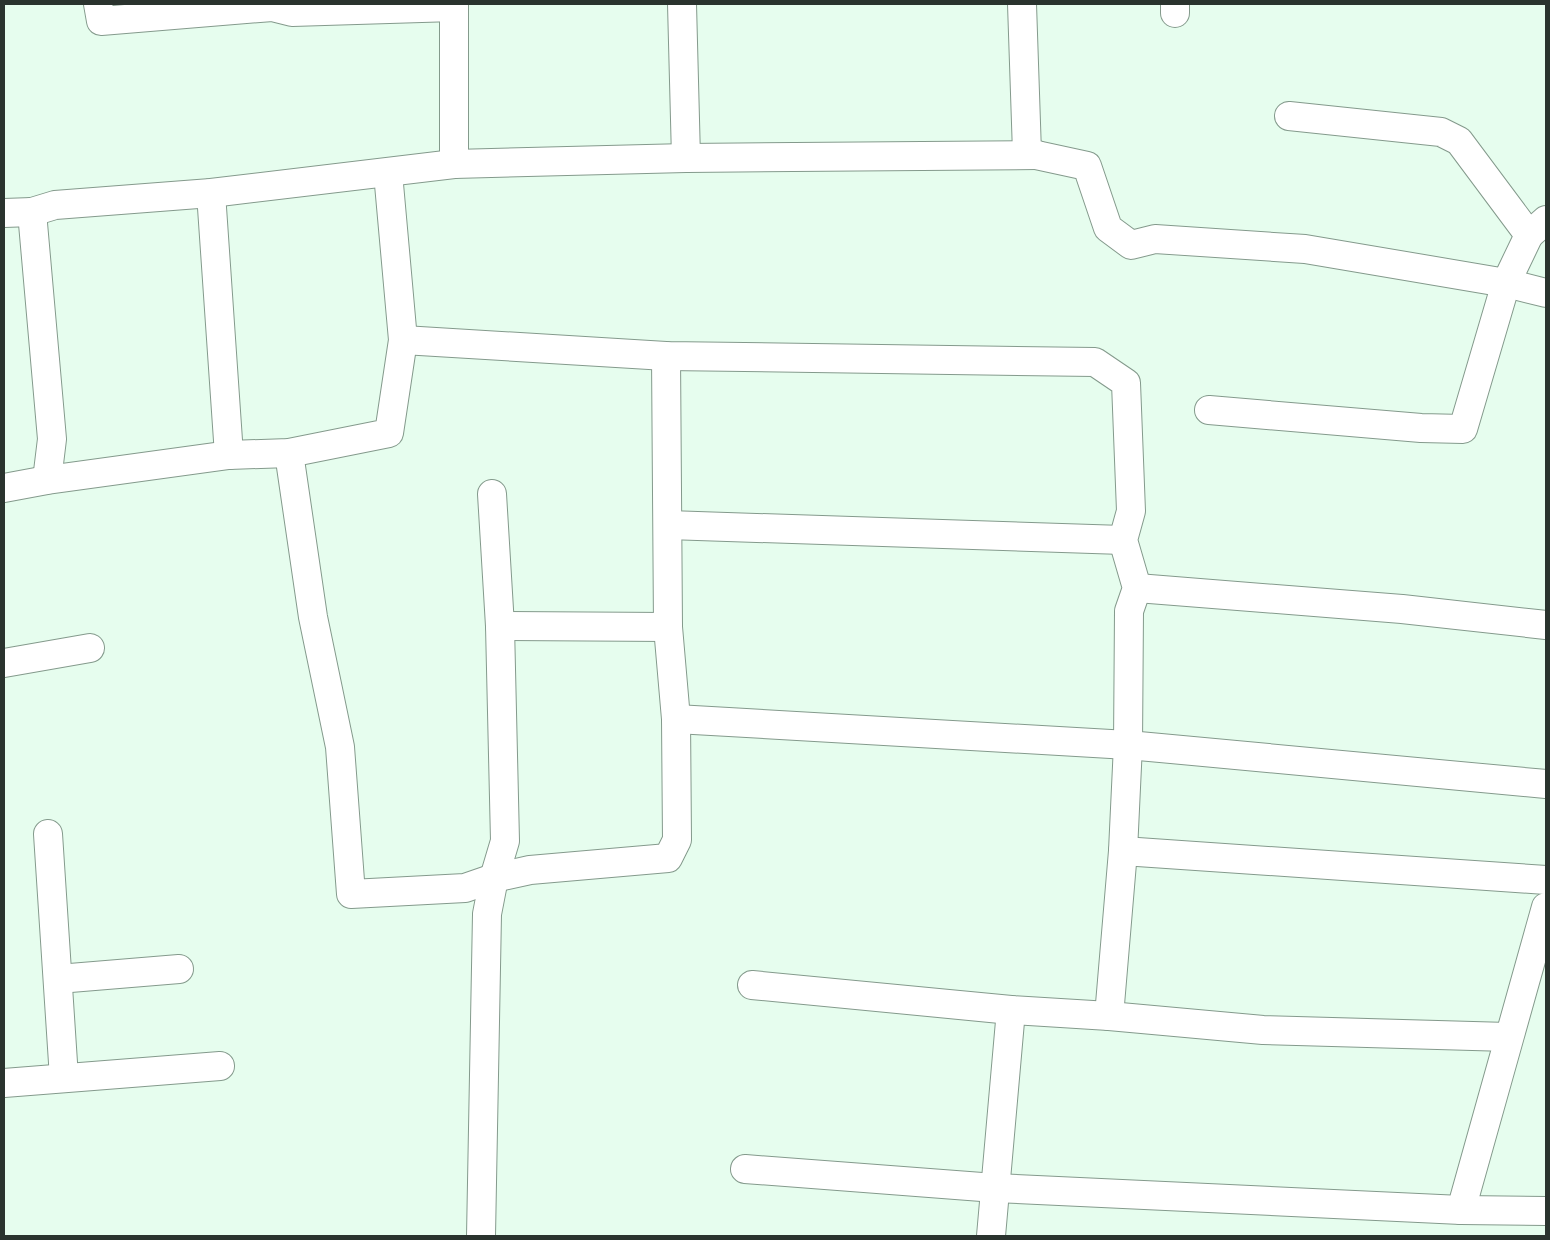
<svg xmlns="http://www.w3.org/2000/svg" width="1550" height="1240" viewBox="0 0 1550 1240" font-family="'Archivo Narrow',sans-serif">
<style>
.lines{fill:none;stroke-linecap:round;stroke-linejoin:round}
.street-casing{stroke:#849a8c;stroke-width:30}
.street{stroke:#fff;stroke-width:28}
</style>
<rect width="100%" height="100%" fill="#e6fdee"/>
<g class="lines">
<defs>
<g id="street">
<path d="M 98,4 L 101,21 L 272,7 L 292,12 L 454,7"/>
<path d="M 682,4 L 686,158"/>
<path d="M 1022,4 L 1027,153 L 1087,166 L 1108,228 L 1131,245 L 1155,239 L 1305,249 L 1506,283 L 1546,293"/>
<path d="M 1175,4 L 1175,13"/>
<path d="M 454,164 L 454,4"/>
<path d="M 211,193 L 229,455"/>
<path d="M 4,213 L 32,212"/>
<path d="M 1529,235 L 1546,220"/>
<path d="M 403,340 L 666,356 L 1095,362 L 1126,383 L 1131,511 L 1123,540 L 1137,588 L 1129,611 L 1128,745 L 1123,851 L 1109,1016"/>
<path d="M 1209,410 L 1421,428 L 1463,429 L 1506,283 L 1529,235 L 1459,141 L 1441,132 L 1289,116"/>
<path d="M 289,453 L 313,617 L 340,747 L 351,894 L 465,888 L 494,878 L 530,870 L 668,858 L 677,840 L 676,719 L 668,627 L 666,356"/>
<path d="M 47,480 L 52,439 L 32,212 L 55,205 L 211,193 L 454,164 L 686,158 L 1037,155"/>
<path d="M 4,488 L 47,480 L 229,455 L 289,453 L 389,433 L 403,340 L 388,173"/>
<path d="M 668,525 L 1123,540"/>
<path d="M 1137,588 L 1402,609 L 1546,625"/>
<path d="M 500,626 L 668,627"/>
<path d="M 4,663 L 90,648"/>
<path d="M 676,719 L 1128,745 L 1546,784"/>
<path d="M 48,834 L 64,1078"/>
<path d="M 1123,851 L 1546,880"/>
<path d="M 58,979 L 179,969"/>
<path d="M 752,985 L 1011,1010 L 1109,1016 L 1263,1030 L 1508,1037"/>
<path d="M 4,1083 L 220,1066"/>
<path d="M 745,1169 L 995,1188 L 1461,1210 L 1546,907"/>
<path d="M 1461,1210 L 1546,1211"/>
<path d="M 481,1236 L 487,914 L 494,878 L 505,841 L 500,626 L 492,494"/>
<path d="M 991,1236 L 1011,1010"/>
</g>
</defs>
<use href="#street" class="street-casing"/>
<use href="#street" class="street"/>
</g>
<rect width="1550" height="1240" fill="none" stroke="#2a332e" stroke-width="10"/>
</svg>
